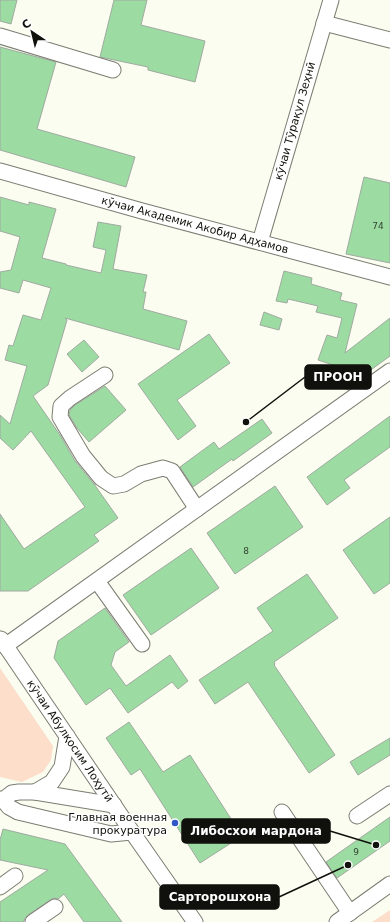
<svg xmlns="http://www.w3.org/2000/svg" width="390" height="922" viewBox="0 0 390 922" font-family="'DejaVu Sans',sans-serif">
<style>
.green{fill:#fcdeca}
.building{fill:#9cdba1;stroke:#a0aaa1}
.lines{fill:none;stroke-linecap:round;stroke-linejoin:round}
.minor-casing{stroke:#7b7d72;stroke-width:17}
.minor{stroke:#fff;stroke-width:15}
.poi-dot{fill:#3057c7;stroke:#fff;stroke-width:1.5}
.labels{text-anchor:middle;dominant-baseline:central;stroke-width:3;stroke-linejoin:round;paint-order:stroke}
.number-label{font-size:9px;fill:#334431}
.street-label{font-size:11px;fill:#10110c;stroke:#fff}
.poi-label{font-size:11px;fill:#10110c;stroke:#fff;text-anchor:end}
.leader{fill:none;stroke:#10110c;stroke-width:1.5}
.callout-dot{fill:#10110c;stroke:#fff;stroke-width:1.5}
.callout{fill:#10110c;stroke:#10110c;stroke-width:1.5}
.callout-label{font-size:12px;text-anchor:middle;font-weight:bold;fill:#fff}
</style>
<rect width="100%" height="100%" fill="#fafdf0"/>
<g class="green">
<path d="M 0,668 L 53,746 L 51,760 L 43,772 L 22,782 L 0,777 Z"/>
<path d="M 390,910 L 390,922 L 372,922 Z"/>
</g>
<g class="building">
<path d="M 0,0 L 17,0 L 11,24 L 0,21 Z"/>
<path d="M 114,0 L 147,0 L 141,25 L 205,41 L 195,82 L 148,70 L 148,67 L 100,57 Z"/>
<path d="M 0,47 L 56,62 L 37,129 L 135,157 L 126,187 L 0,150 Z"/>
<path d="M 364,177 L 390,183 L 390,263 L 346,254 Z"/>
<path d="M 0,197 L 29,205 L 29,202 L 56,209 L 42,258 L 66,264 L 66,265 L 101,273 L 106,250 L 93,247 L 98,222 L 121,226 L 113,269 L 147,275 L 143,292 L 146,292 L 143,309 L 187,321 L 179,350 L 65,318 L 67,320 L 48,385 L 33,396 L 60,435 L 75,461 L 94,484 L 118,518 L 94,535 L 99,541 L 28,591 L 0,591 L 0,514 L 24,549 L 85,507 L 31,431 L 13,450 L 0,438 L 0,415 L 10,424 L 27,366 L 5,360 L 9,345 L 13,346 L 23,315 L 41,320 L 51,288 L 23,280 L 19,293 L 0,288 L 0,272 L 11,270 L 20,237 L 0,231 Z"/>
<path d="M 284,271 L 312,278 L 311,284 L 342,293 L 340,300 L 357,304 L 345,353 L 390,318 L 390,356 L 368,372 L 370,375 L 347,390 L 331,370 L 333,365 L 318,360 L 327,335 L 337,338 L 342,318 L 316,312 L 318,306 L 288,299 L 287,303 L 276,301 Z"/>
<path d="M 264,312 L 282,319 L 279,330 L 260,325 Z"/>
<path d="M 209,334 L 230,363 L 177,400 L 196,426 L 178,440 L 138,384 Z"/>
<path d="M 84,340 L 99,357 L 82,372 L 67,354 Z"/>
<path d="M 105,386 L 126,410 L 89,442 L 77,428 L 69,415 L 70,410 L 75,405 Z"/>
<path d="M 390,416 L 390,447 L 344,480 L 350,488 L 327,505 L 307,477 Z"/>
<path d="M 262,419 L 272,433 L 233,461 L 232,459 L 193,487 L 180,467 L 214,442 L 219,449 Z"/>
<path d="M 275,486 L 303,527 L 235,574 L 207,533 Z"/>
<path d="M 390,517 L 390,583 L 374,594 L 343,550 Z"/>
<path d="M 191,548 L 219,588 L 151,635 L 123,595 Z"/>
<path d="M 307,574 L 338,618 L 274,662 L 275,664 L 274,665 L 335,755 L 309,773 L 248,682 L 215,704 L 199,680 L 273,631 L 257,608 Z"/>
<path d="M 105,608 L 129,642 L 115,652 L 111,665 L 126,686 L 170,655 L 188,681 L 178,689 L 172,682 L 128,713 L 110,688 L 86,705 L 54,658 L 58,641 Z"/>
<path d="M 129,722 L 163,772 L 190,755 L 242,836 L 200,863 L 140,769 L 131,775 L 106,738 Z"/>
<path d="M 390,738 L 390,755 L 358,775 L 350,762 Z"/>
<path d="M 390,817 L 390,841 L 337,878 L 326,862 Z"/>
<path d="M 3,829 L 65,844 L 122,922 L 84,922 L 64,894 L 58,899 L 54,898 L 50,900 L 28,915 L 25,918 L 24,921 L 23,922 L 0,922 L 0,902 L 48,870 L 0,860 L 0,840 Z"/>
</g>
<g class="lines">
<defs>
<g id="minor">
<path d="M 324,23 L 390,40"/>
<path d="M 0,36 L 113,70"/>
<path d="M 0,171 L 142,211 L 390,277"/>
<path d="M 260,242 L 331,0"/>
<path d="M 105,375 L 70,398 L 61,406 L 60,417 L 83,456 L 101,478 L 113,486 L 124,484 L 141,474 L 163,468 L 172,471 L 197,509"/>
<path d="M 97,581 L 142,644"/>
<path d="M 1,639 L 132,832 L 195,922"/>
<path d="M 5,646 L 390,371"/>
<path d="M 35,792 L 52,782 L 62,767 L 67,736"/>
<path d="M 0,799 L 3,800 L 9,807 L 18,812 L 111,834 L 132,832"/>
<path d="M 3,800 L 12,793 L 19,792 L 35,792 L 114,805"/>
<path d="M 282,812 L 350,913"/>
<path d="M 357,816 L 390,794"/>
<path d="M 0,887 L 15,876"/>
<path d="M 33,922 L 55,907"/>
<path d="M 337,922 L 390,884"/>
</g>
</defs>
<use href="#minor" class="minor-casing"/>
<use href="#minor" class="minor"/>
</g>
<circle class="poi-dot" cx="175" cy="823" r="4"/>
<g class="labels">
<g class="number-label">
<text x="378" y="226">74</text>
<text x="246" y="551">8</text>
<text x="356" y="852">9</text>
</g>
<g class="street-label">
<text transform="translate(295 121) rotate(-74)">кӯчаи Тӯрақул Зеҳнӣ</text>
<text transform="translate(195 225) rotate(15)">кӯчаи Академик Акобир Адҳамов</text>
<text transform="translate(70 741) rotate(56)">кӯчаи Абулқосим Лоҳутӣ</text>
</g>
<g class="poi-label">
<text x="167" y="817">Главная военная<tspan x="167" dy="13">прокуратура</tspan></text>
</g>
</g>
<path class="leader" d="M246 422L305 377M376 845L330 831M348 865L279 897"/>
<g class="callout-dot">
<circle cx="246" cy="422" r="4"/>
<circle cx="376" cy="845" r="4"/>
<circle cx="348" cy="865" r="4"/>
</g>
<g class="callout">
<rect x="305" y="365" width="66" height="24" rx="4"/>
<rect x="182" y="819" width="148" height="24" rx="4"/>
<rect x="160" y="885" width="119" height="24" rx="4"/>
</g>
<g class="callout-label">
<text x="338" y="381">ПРООН</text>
<text x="256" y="835">Либосхои мардона</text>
<text x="220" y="901">Сарторошхона</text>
</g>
<g transform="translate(32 32) rotate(325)" stroke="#ffffff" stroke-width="3" paint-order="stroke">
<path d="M0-3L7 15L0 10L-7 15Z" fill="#10110c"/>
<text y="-6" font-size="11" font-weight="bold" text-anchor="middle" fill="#10110c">С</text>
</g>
</svg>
